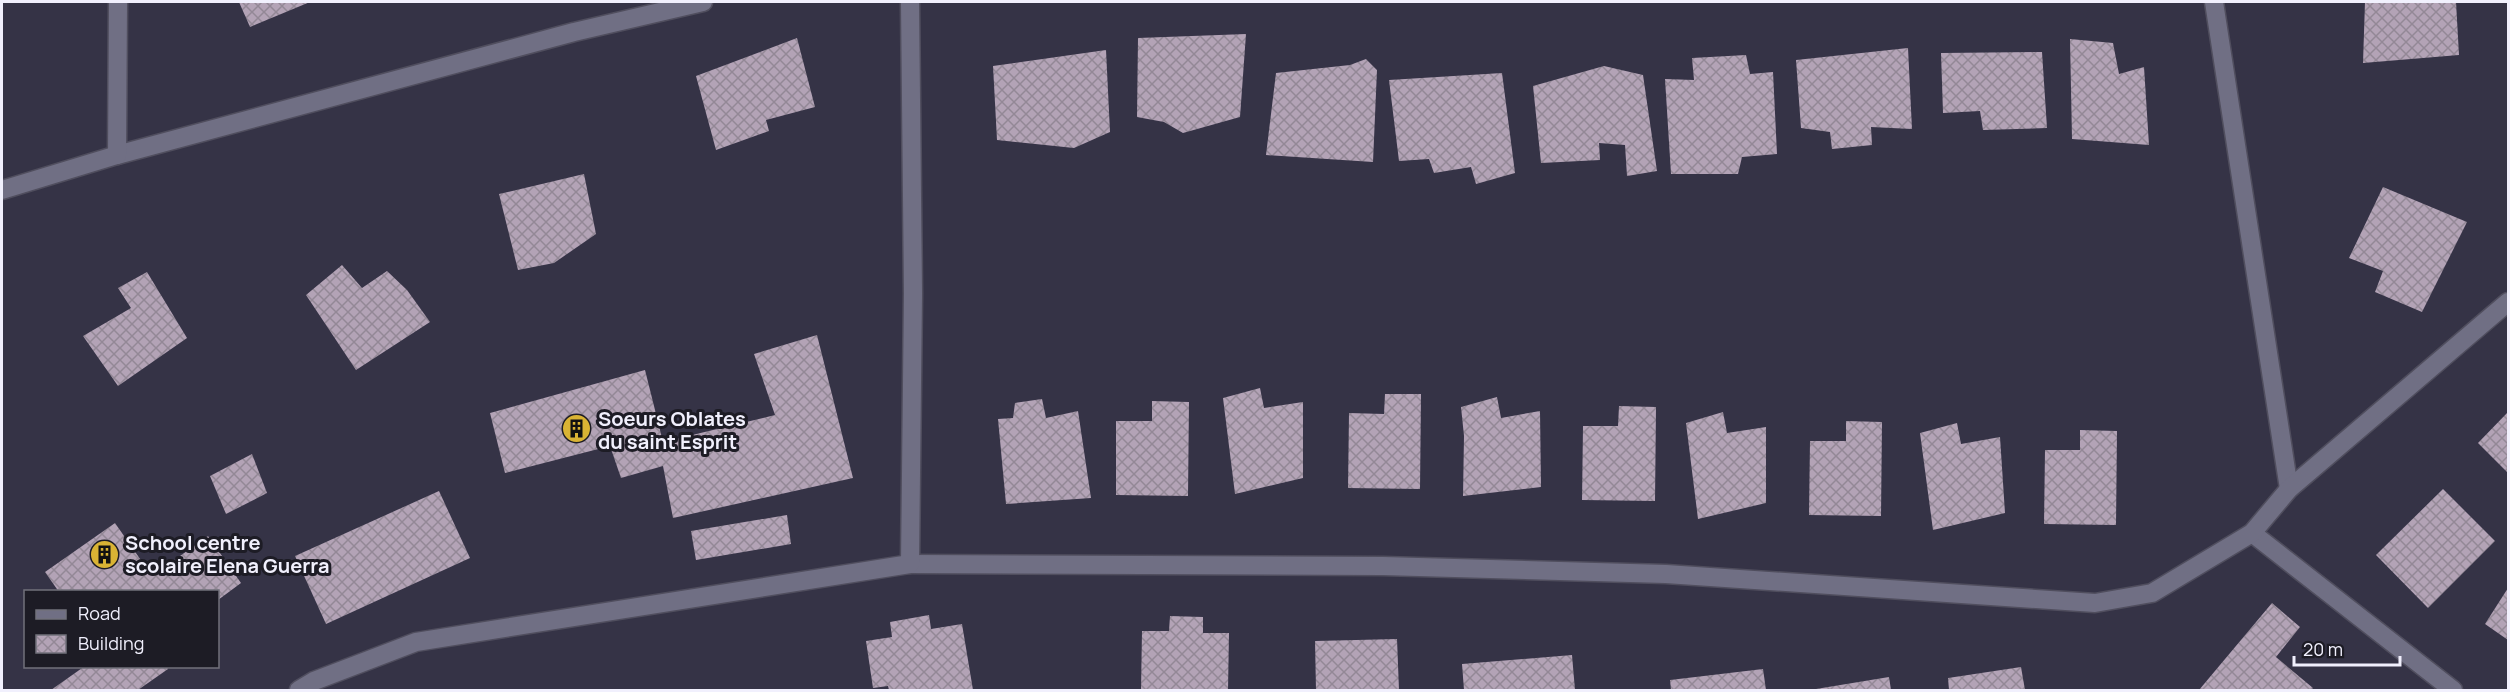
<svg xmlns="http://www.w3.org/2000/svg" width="2510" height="692" viewBox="0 0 2510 692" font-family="Manrope,sans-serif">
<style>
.building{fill:url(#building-cross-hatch)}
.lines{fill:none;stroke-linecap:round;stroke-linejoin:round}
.minor-casing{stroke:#504e5e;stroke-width:21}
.minor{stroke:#706f84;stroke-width:18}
.labels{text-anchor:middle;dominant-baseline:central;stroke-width:6;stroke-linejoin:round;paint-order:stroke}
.poi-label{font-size:20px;font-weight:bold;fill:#f1f0fd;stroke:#1d1c25;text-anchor:start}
</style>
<defs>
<pattern id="building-cross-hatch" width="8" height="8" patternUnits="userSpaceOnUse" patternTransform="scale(1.5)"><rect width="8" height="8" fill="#b3a3b6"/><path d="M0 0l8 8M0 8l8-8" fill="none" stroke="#938896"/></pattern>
</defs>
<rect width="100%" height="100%" fill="#353346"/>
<g class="building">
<path d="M 239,2 L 310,2 L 250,27 Z"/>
<path d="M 2365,2 L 2456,2 L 2459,55 L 2363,63 Z"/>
<path d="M 1246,34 L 1240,117 L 1183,133 L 1164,122 L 1137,117 L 1138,38 Z"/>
<path d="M 797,38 L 815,107 L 766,120 L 769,131 L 716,150 L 696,76 Z"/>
<path d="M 2070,39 L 2113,43 L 2119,74 L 2144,67 L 2149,145 L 2072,139 Z"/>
<path d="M 1908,48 L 1912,129 L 1871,127 L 1872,145 L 1832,149 L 1830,132 L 1801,128 L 1796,60 Z"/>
<path d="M 1106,50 L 1110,132 L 1074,148 L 997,140 L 993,66 Z"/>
<path d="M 2042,52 L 2047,128 L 1983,130 L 1980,111 L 1943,113 L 1941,53 Z"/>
<path d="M 1746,55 L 1750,74 L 1773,72 L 1777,154 L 1742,157 L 1738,174 L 1671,174 L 1665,79 L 1694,80 L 1692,58 Z"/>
<path d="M 1366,59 L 1377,70 L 1373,162 L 1266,155 L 1276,73 L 1350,65 Z"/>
<path d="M 1604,66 L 1643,75 L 1657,171 L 1627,176 L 1625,145 L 1599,143 L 1600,160 L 1541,163 L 1533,86 Z"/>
<path d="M 1502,73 L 1515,173 L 1476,184 L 1471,167 L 1434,173 L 1429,159 L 1399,161 L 1389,80 Z"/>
<path d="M 584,174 L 596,234 L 554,263 L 518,270 L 499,194 Z"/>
<path d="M 2383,187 L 2467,222 L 2422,312 L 2375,292 L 2383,271 L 2349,258 Z"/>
<path d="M 342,265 L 362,288 L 387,271 L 407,290 L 430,322 L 356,370 L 306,295 Z"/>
<path d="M 147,272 L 187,338 L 118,386 L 83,336 L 131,308 L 118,288 Z"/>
<path d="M 817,335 L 853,478 L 673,518 L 663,466 L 621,478 L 610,446 L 505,473 L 490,413 L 645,370 L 663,442 L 775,415 L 754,354 Z"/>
<path d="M 1260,388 L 1264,408 L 1303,402 L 1303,478 L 1235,494 L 1223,398 Z"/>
<path d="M 1385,394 L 1421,394 L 1420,489 L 1348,488 L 1349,413 L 1384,414 Z"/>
<path d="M 1497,397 L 1501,418 L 1540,411 L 1541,487 L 1463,496 L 1464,436 L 1461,407 Z"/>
<path d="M 1042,399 L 1046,418 L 1078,411 L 1091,498 L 1006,504 L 998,419 L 1013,418 L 1015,403 Z"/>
<path d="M 1152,401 L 1189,402 L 1188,496 L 1116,495 L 1116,421 L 1152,421 Z"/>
<path d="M 1619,406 L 1656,407 L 1655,501 L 1582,500 L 1583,426 L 1618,426 Z"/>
<path d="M 1723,412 L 1727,433 L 1766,427 L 1766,503 L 1698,519 L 1686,423 Z"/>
<path d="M 2508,412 L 2508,473 L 2478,443 Z"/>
<path d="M 1846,421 L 1882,422 L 1881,516 L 1809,515 L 1810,441 L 1846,441 Z"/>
<path d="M 1957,423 L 1961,444 L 2000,437 L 2005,513 L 1933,530 L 1920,433 Z"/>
<path d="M 2080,430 L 2117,431 L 2116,525 L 2044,524 L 2045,450 L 2080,450 Z"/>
<path d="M 252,454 L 267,493 L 226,514 L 210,476 Z"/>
<path d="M 2443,489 L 2495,541 L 2428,608 L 2376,555 Z"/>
<path d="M 439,491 L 470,558 L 326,624 L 295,556 Z"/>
<path d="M 787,515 L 791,544 L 696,560 L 691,531 Z"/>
<path d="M 115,523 L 152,576 L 208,536 L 241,583 L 218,600 L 218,592 L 59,592 L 45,572 Z"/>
<path d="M 2508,588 L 2508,640 L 2485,624 Z"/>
<path d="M 2272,603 L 2300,627 L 2276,657 L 2313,688 L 2311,690 L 2199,690 Z"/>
<path d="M 929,615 L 931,629 L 962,624 L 973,690 L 889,690 L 888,686 L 873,688 L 866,641 L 892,637 L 890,622 Z"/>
<path d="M 1170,616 L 1203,617 L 1203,633 L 1229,633 L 1228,690 L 1141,690 L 1142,631 L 1169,631 Z"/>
<path d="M 1397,639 L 1399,690 L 1316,690 L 1315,641 Z"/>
<path d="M 1572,655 L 1575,690 L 1464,690 L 1462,664 Z"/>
<path d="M 85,666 L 166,666 L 168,669 L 138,690 L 51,690 Z"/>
<path d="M 2021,667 L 2025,690 L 1949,690 L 1948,678 Z"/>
<path d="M 1763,669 L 1766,690 L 1671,690 L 1670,680 Z"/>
<path d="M 1889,677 L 1891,690 L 1816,690 L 1816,689 Z"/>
</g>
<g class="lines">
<defs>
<g id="minor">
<path d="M 2214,2 L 2289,489"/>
<path d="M 117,155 L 574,32 L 703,2"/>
<path d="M 2,190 L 117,155 L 118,2"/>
<path d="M 2252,533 L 2453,690"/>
<path d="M 910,564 L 1383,566 L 1666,574 L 2095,603 L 2152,593 L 2252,533 L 2289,489 L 2508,302"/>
<path d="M 299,690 L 314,681 L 416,642 L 910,564 L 913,293 L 910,2"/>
</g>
</defs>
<use href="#minor" class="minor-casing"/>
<use href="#minor" class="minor"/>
</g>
<defs>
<symbol id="building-disc" viewBox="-11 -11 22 22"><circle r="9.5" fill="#d9b334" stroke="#1d1c25"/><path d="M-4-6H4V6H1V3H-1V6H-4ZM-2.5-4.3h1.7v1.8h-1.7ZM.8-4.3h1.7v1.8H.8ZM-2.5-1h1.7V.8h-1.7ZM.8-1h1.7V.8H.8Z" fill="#111"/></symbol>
</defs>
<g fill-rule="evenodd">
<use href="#building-disc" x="560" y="412" width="33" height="33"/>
<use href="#building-disc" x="88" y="538" width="33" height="33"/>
</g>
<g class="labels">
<g class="poi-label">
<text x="598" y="418">Soeurs Oblates<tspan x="598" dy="23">du saint Esprit</tspan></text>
<text x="125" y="542">School centre<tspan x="125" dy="23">scolaire Elena Guerra</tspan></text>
</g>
</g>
<rect width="2510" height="692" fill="none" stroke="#f1f0fd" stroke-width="6"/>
<rect x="24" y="590" width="195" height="78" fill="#1d1c25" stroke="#72717b" stroke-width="1.5"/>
<rect x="36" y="610" width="30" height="9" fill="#706f84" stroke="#72717b" stroke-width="1.5"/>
<text x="78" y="620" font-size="18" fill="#f1f0fd">Road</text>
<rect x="36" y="635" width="30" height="18" fill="url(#building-cross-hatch)" stroke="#72717b" stroke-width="1.5"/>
<text x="78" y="650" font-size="18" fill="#f1f0fd">Building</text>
<path d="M2294 656v9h106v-9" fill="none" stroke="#f1f0fd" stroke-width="3"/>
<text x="2303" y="656" font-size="18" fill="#f1f0fd" stroke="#1d1c25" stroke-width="4.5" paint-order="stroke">20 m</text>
</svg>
